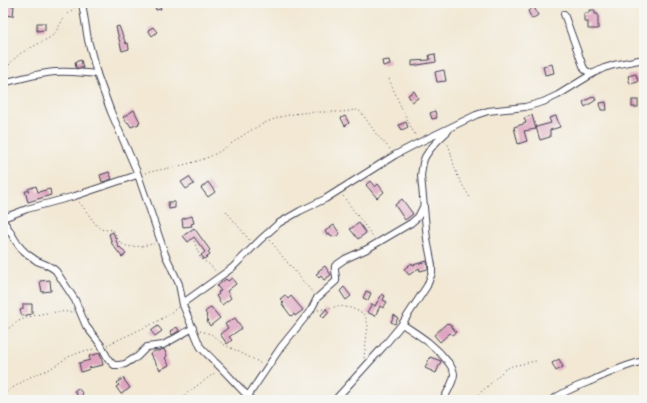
<svg xmlns="http://www.w3.org/2000/svg" width="647" height="403" viewBox="0 0 647 403" font-family="'Balsamiq Sans',sans-serif">
<style>
.building{fill:#dfa5c0}
.lines{fill:none;stroke-linecap:round;stroke-linejoin:round}
.street-casing{stroke:#414052;stroke-width:8}
.path{stroke:#414052;stroke-width:1;stroke-dasharray:1 3;stroke-linecap:butt}
.street{stroke:#fff;stroke-width:6}
</style>
<rect width="100%" height="100%" fill="#f6f6f2"/>
<filter id="ink" filterUnits="userSpaceOnUse"><feTurbulence type="fractalNoise" baseFrequency=".025" numOctaves="2"/><feDisplacementMap in="SourceGraphic" scale="8" xChannelSelector="R" yChannelSelector="G"/><feConvolveMatrix kernelMatrix="1 2 1 2 8 2 1 2 1" color-interpolation-filters="sRGB"/></filter>
<filter id="wash" filterUnits="userSpaceOnUse"><feTurbulence type="fractalNoise" baseFrequency=".012" numOctaves="4" result="noise"/><feDisplacementMap in="SourceGraphic" scale="16" xChannelSelector="R" yChannelSelector="G"/><feGaussianBlur stdDeviation="0.9" result="paint"/><feColorMatrix in="noise" values="0 0 0 0 0 0 0 0 0 0 0 0 0 0 0 0 0 1.4 0 .05"/><feComposite in="paint" operator="in"/></filter>
<g filter="url(#wash)">
<rect width="100%" height="100%" fill="#f2e8d4"/>
<g id="blocks">
<g class="building">
<path d="M 154,3 L 159,3 L 161,9 L 156,10 Z"/>
<path d="M 6,5 L 14,6 L 13,16 L 3,15 L 3,8 L 6,8 Z"/>
<path d="M 534,7 L 538,15 L 532,19 L 528,11 Z"/>
<path d="M 589,10 L 595,10 L 595,14 L 598,14 L 598,29 L 588,29 L 588,22 L 584,22 L 584,13 L 589,13 Z"/>
<path d="M 37,23 L 45,23 L 45,30 L 37,31 Z"/>
<path d="M 119,26 L 126,44 L 128,43 L 129,49 L 122,51 L 116,27 Z"/>
<path d="M 153,27 L 157,32 L 152,36 L 148,30 Z"/>
<path d="M 435,54 L 436,62 L 412,66 L 412,61 L 430,60 L 429,55 Z"/>
<path d="M 81,60 L 83,68 L 76,68 L 75,62 Z"/>
<path d="M 389,60 L 390,65 L 383,66 L 382,61 Z"/>
<path d="M 552,64 L 554,73 L 545,75 L 543,66 Z"/>
<path d="M 444,70 L 446,81 L 437,82 L 435,72 Z"/>
<path d="M 636,74 L 638,82 L 630,84 L 628,76 Z"/>
<path d="M 414,91 L 418,98 L 412,102 L 408,95 Z"/>
<path d="M 594,96 L 596,100 L 585,107 L 583,102 Z"/>
<rect x="632" y="100" width="6" height="7"/>
<path d="M 606,102 L 607,110 L 601,110 L 600,103 Z"/>
<path d="M 134,110 L 140,122 L 138,123 L 139,124 L 131,127 L 128,122 L 127,123 L 123,117 Z"/>
<path d="M 435,111 L 437,118 L 432,119 L 430,113 Z"/>
<path d="M 532,115 L 536,129 L 524,131 L 527,141 L 518,144 L 514,127 L 526,123 L 524,118 Z"/>
<path d="M 345,116 L 349,123 L 345,126 L 341,118 Z"/>
<path d="M 556,116 L 560,127 L 550,130 L 550,137 L 540,140 L 536,127 L 551,123 L 549,118 Z"/>
<path d="M 406,122 L 408,127 L 402,130 L 399,125 Z"/>
<path d="M 109,172 L 112,179 L 102,182 L 100,175 Z"/>
<path d="M 189,177 L 194,184 L 186,189 L 181,182 Z"/>
<path d="M 370,181 L 375,187 L 378,184 L 384,192 L 377,198 L 366,185 Z"/>
<path d="M 208,182 L 215,192 L 208,197 L 201,188 Z"/>
<path d="M 36,186 L 38,192 L 50,189 L 51,195 L 28,202 L 25,191 L 29,191 L 28,189 Z"/>
<path d="M 402,199 L 413,214 L 405,220 L 395,205 Z"/>
<path d="M 168,202 L 175,202 L 175,208 L 169,209 Z"/>
<path d="M 192,216 L 194,223 L 191,224 L 192,226 L 183,227 L 182,219 Z"/>
<path d="M 359,223 L 366,233 L 358,239 L 350,229 Z"/>
<path d="M 334,225 L 340,234 L 335,237 L 335,236 L 332,237 L 330,234 L 327,235 L 325,231 Z"/>
<path d="M 194,228 L 210,250 L 208,252 L 210,255 L 204,259 L 201,255 L 205,252 L 194,237 L 188,242 L 183,236 Z"/>
<path d="M 113,232 L 119,248 L 120,247 L 126,254 L 122,257 L 112,244 L 109,234 Z"/>
<path d="M 427,261 L 428,269 L 420,271 L 419,268 L 409,275 L 404,269 L 412,263 L 413,265 Z"/>
<path d="M 325,266 L 331,275 L 324,280 L 321,276 L 319,278 L 316,274 L 319,272 L 318,271 Z"/>
<path d="M 232,278 L 236,284 L 227,291 L 231,298 L 222,305 L 216,296 L 219,294 L 218,292 L 221,291 L 217,286 L 226,279 L 228,281 Z"/>
<path d="M 50,280 L 51,291 L 42,292 L 40,281 Z"/>
<path d="M 344,287 L 351,296 L 346,300 L 340,291 Z"/>
<path d="M 366,291 L 371,293 L 368,300 L 363,298 Z"/>
<path d="M 382,294 L 385,296 L 383,300 L 387,302 L 383,308 L 380,306 L 375,316 L 367,312 L 372,304 L 375,306 Z"/>
<path d="M 285,295 L 288,299 L 291,296 L 303,310 L 295,316 L 294,314 L 291,316 L 282,304 L 284,303 L 280,299 Z"/>
<path d="M 23,304 L 32,304 L 32,314 L 22,316 L 20,310 L 23,309 Z"/>
<path d="M 211,307 L 220,318 L 210,326 L 207,321 L 208,320 L 206,316 L 207,315 L 205,312 Z"/>
<path d="M 326,309 L 329,312 L 324,318 L 321,315 Z"/>
<path d="M 394,315 L 398,318 L 395,324 L 391,322 Z"/>
<path d="M 235,318 L 242,328 L 229,337 L 232,340 L 227,344 L 220,334 L 228,328 L 225,324 Z"/>
<path d="M 447,323 L 448,324 L 449,323 L 456,332 L 452,335 L 450,333 L 440,342 L 434,335 Z"/>
<path d="M 158,326 L 162,331 L 155,336 L 151,331 Z"/>
<path d="M 177,327 L 179,331 L 172,335 L 170,331 Z"/>
<path d="M 164,349 L 167,356 L 165,358 L 169,365 L 160,370 L 150,354 L 155,351 L 158,351 Z"/>
<path d="M 100,353 L 103,365 L 89,368 L 90,369 L 81,372 L 79,363 L 90,360 L 89,356 Z"/>
<path d="M 430,357 L 441,361 L 436,373 L 425,368 Z"/>
<path d="M 559,359 L 563,367 L 556,371 L 552,363 Z"/>
<path d="M 123,378 L 130,388 L 121,394 L 116,387 L 119,385 L 117,383 Z"/>
<path d="M 78,388 L 83,394 L 79,398 L 74,391 Z"/>
</g>
</g>
</g>
<g filter="url(#ink)">
<use href="#blocks" fill-opacity="0" stroke="#414052" stroke-width="1"/>
<g class="lines">
<defs>
<g id="street">
<path d="M 82,3 L 88,40 L 97,74 L 111,112 L 137,172 L 165,254 L 179,284 L 183,305 L 200,346 C 204,352 210,356 215,362 C 228,374 239,388 252,400"/>
<path d="M 564,14 L 583,66 L 585,70 L 592,74"/>
<path d="M 3,83 C 20,79 38,73 56,72 C 70,71 83,73 97,74"/>
<path d="M 3,218 L 27,209 L 75,196 L 137,175"/>
<path d="M 3,221 C 11,230 15,244 24,251 C 28,255 33,258 37,261 C 44,264 50,265 56,271 L 75,300 L 86,326 L 101,345 L 105,353 L 109,360 L 114,365 L 119,365 L 125,364 L 133,359 L 137,357 L 147,347 L 163,345 L 193,328"/>
<path d="M 183,303 L 232,268 L 260,240 L 279,223 L 300,211 L 325,199 L 395,155 L 418,143 L 476,115 L 488,111 L 525,107 L 543,102 L 558,95 L 592,74 L 604,68 L 614,65 L 644,59"/>
<path d="M 402,324 C 420,336 434,344 448,362 C 450,365 454,370 454,374 C 454,381 447,393 443,400"/>
<path d="M 248,396 L 281,347 L 311,310 L 317,298 L 336,281 C 337,276 334,271 335,266 L 345,259 L 367,249 L 411,223 L 418,217 L 424,205"/>
<path d="M 335,400 L 383,347 L 402,324 L 427,286 L 432,273 L 432,265 L 427,239 L 421,176 C 422,170 422,163 425,157 C 430,148 440,138 448,131"/>
<path d="M 552,400 C 564,391 578,386 591,381 C 608,373 626,365 644,361"/>
</g>
</defs>
<use href="#street" class="street-casing"/>
<g class="path">
<path d="M 5,76 L 10,63 L 13,60 L 21,53 L 51,37 L 55,33 L 64,18 L 76,6"/>
<path d="M 389,79 L 401,107 L 416,137"/>
<path d="M 446,141 C 451,149 451,156 454,165 C 457,177 464,188 471,199"/>
<path d="M 145,173 C 167,168 192,165 213,155 C 229,147 241,135 257,127 C 286,111 308,112 340,112 C 346,112 352,110 358,110 L 361,112 L 377,135 L 391,150"/>
<path d="M 343,196 L 374,238"/>
<path d="M 79,202 C 85,208 94,225 101,229 C 105,231 110,229 113,230 C 115,232 117,238 119,241 C 127,251 143,245 154,244"/>
<path d="M 226,211 L 250,241"/>
<path d="M 270,240 L 282,256 L 313,293"/>
<path d="M 194,241 L 200,257 L 203,260 L 210,265 L 216,272"/>
<path d="M 318,310 L 340,306 L 351,308 L 363,313 L 366,318 L 368,325 L 364,358"/>
<path d="M 200,331 L 211,334 L 223,344 L 257,361 L 261,364"/>
<path d="M 3,333 C 9,329 14,323 21,320 C 37,313 57,311 74,312"/>
<path d="M 107,345 L 152,324 L 165,317 L 178,307"/>
<path d="M 3,394 L 30,377 L 50,369 L 68,357 L 84,351 L 95,349"/>
<path d="M 119,400 L 143,398 L 151,400"/>
<path d="M 178,400 L 198,385 L 216,372"/>
<path d="M 472,400 L 489,385 L 504,370 L 512,366 L 536,361"/>
</g>
<use href="#street" class="street"/>
</g>
</g>
<rect width="647" height="403" fill="none" stroke="#f6f6f2" stroke-width="16"/>
</svg>
